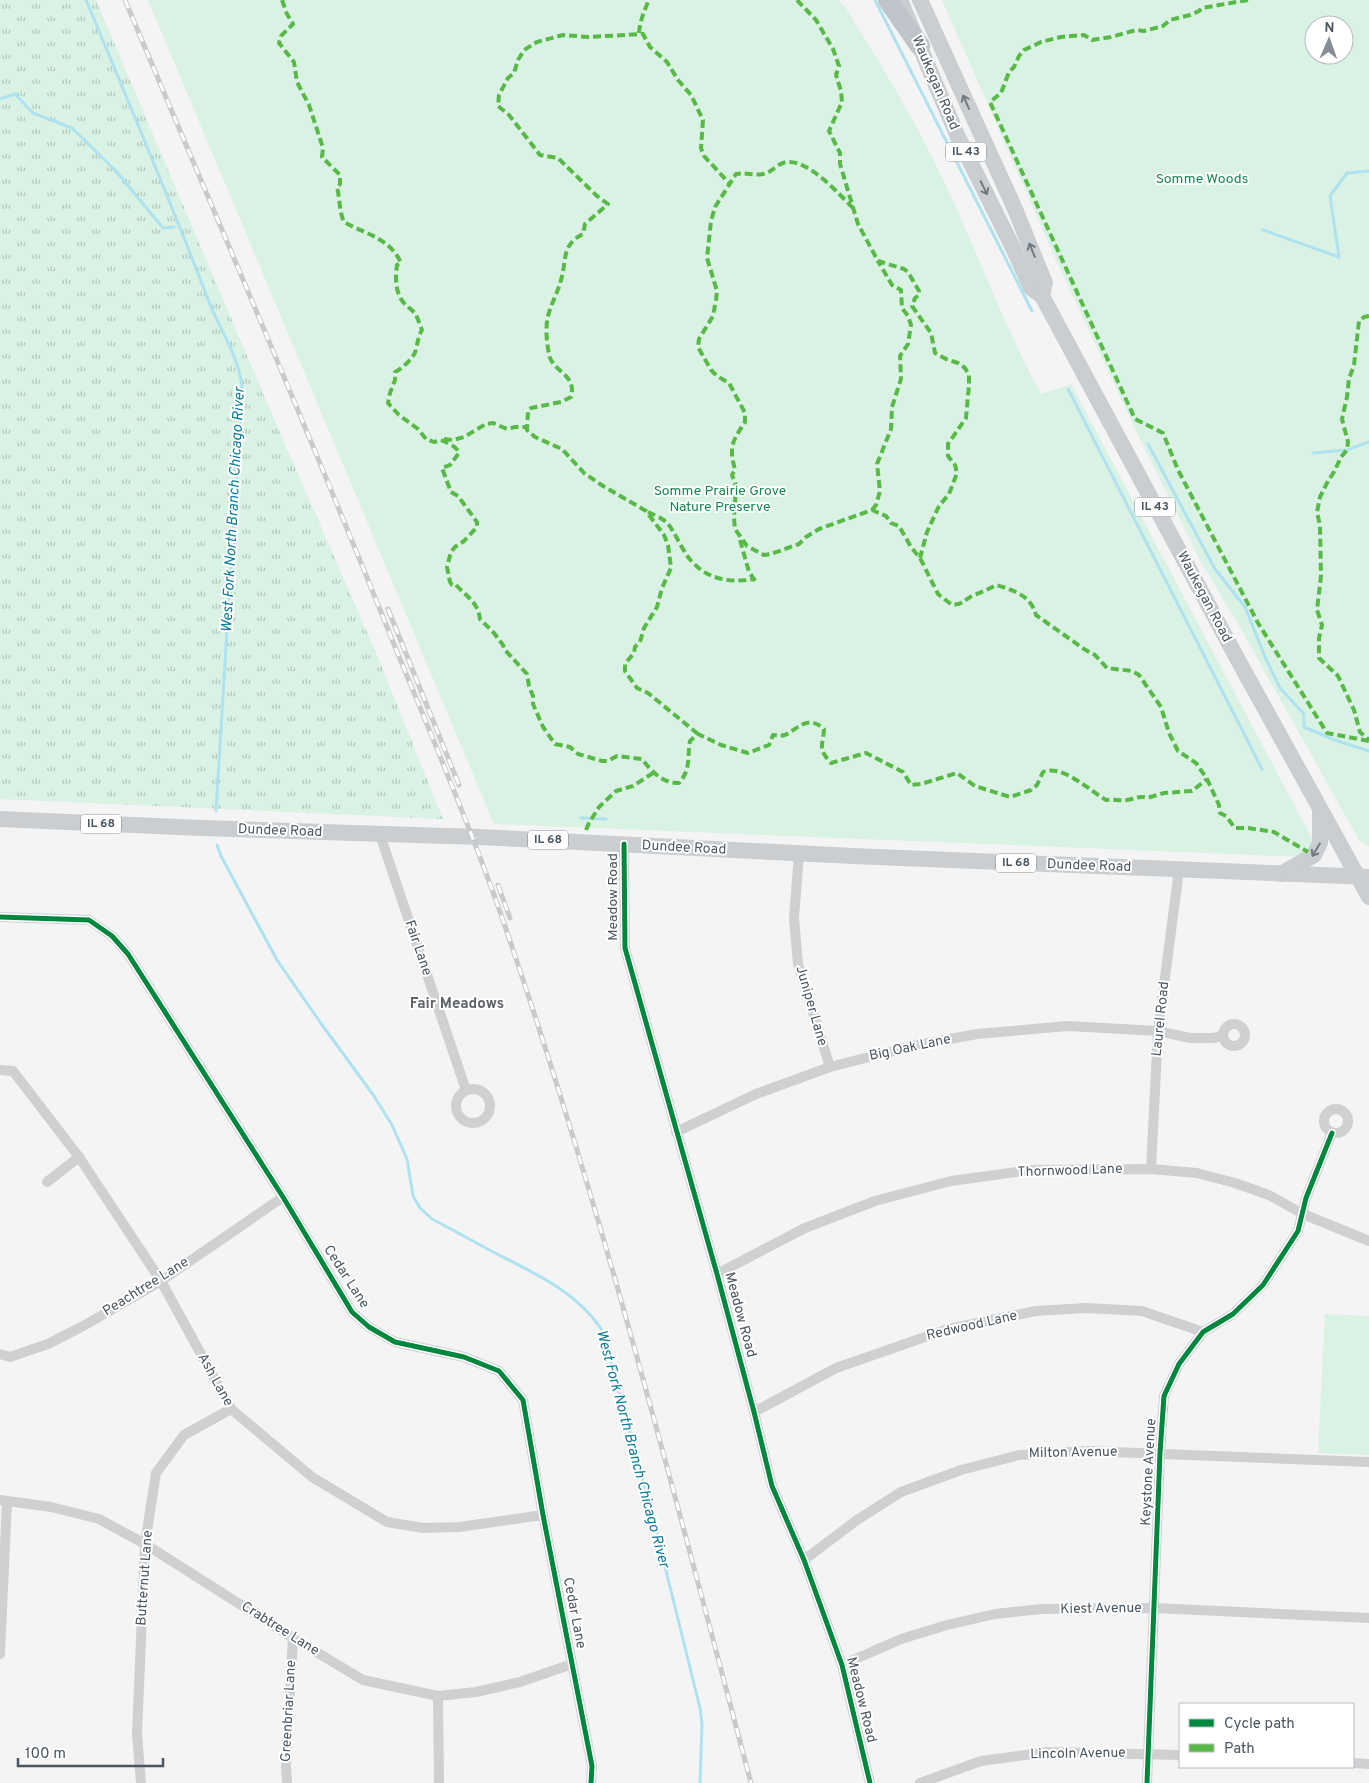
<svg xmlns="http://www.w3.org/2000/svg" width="1369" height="1783" viewBox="0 0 1369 1783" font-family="Overpass,sans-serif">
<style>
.grass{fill:url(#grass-tufts)}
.park{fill:#d9f2e3;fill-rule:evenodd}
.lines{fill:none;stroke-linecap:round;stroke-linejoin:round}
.stream{stroke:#aee2f0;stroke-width:3}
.highway-casing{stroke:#b9bec3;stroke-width:20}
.street{stroke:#ced0d2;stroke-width:10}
.primary{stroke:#caced1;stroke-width:16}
.highway{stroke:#bec4c9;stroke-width:19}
.rail-casing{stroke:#c9cacc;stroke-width:5}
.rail{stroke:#fff;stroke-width:3;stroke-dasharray:9;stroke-linecap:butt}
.quiet{stroke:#58b947;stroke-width:4;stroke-dasharray:8 4;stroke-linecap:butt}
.cycleway-casing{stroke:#fff;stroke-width:8}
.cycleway{stroke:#00873e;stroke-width:5}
.oneway{stroke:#707a83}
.labels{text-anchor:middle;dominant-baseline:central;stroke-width:4;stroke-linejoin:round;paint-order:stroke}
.shield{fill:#fff;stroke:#808990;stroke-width:1}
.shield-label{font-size:12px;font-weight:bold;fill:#4a5661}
.street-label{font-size:14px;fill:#4a5661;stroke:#fff}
.park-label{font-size:14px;fill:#17864f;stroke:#fff}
.water-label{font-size:15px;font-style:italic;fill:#0c7c9b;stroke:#fff}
.neighbourhood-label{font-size:15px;font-weight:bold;fill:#5f6368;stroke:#fff}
</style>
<defs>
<pattern id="grass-tufts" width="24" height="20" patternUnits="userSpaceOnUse" patternTransform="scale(1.25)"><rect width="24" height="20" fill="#d9f2e3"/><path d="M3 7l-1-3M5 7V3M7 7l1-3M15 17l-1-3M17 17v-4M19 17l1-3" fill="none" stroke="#b2c7bb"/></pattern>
</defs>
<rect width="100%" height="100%" fill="#f4f4f4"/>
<path class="grass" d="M 0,0 L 96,0 L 268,405 L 377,655 L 443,819 L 0,799 Z"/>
<g class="park">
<path d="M 148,0 L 838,0 L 846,8 C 877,59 909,109 935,163 C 973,239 1000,319 1041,394 L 1071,384 L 1315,844 L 1305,857 L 494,824 Z"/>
<path d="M 942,0 L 1369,0 L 1369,847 L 1359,840 L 1238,624 L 1200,560 L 1139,437 L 1059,267 ZM 1314,25 L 1344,25 L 1344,55 L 1314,55 Z"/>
<path d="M 1325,1314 L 1369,1316 L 1369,1455 L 1318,1453 Z"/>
</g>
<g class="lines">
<g class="stream">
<path d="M 86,0 C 128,100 170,200 209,302 C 220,330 238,355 242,386 L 216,811"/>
<path d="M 875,0 L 1032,311"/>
<path d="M 0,99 L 15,94 L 33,113 L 72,128 L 115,170 L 163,228 L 174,227"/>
<path d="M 1263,230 L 1339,257 L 1330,196 L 1347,173 L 1369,171"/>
<path d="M 1068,389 L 1262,769"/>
<path d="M 1148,444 L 1215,569 L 1245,607 L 1265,657 L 1280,688 L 1304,714 L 1304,727 L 1332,739 L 1369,751"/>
<path d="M 1313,453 L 1347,450 L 1369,442"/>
<path d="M 581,818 L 606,819"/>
<path d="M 217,845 L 221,856 L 277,960 L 320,1022 L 374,1096 L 392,1125 L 407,1159 L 413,1196 L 420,1208 L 432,1219 C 453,1230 473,1241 493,1252 C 533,1272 579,1293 603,1332 L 652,1514 L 700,1708 L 702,1724 L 700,1783"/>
</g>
<defs>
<path id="highway" d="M 888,0 L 920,46"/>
</defs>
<use href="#highway" class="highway-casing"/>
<g class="street">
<path d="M 380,835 L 466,1090"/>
<path d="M 624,844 L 625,948 L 717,1274 L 754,1412 L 772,1486 L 804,1560 L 842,1665 L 870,1783"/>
<path d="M 799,854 L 794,918 L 798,964 L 830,1067"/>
<path d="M 0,917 L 89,920 L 112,936 L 128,954 L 283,1197 L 352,1312 L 369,1327 L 395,1342 L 464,1357 L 499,1371 L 523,1400 L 543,1515 L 592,1766 L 591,1783"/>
<circle cx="1234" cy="1035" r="11"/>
<path d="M 0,1070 L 13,1071 L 79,1157 L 161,1281 L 231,1409 L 312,1477 L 387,1522 L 423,1528 L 459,1527 L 543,1515"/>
<circle cx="473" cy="1106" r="17"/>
<circle cx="1336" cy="1121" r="12"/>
<path d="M 676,1132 L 756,1094 L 830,1067 L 912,1046 L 977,1034 L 1068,1026 L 1158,1031 L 1190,1038 L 1213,1038 L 1222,1036"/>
<path d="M 1151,1169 L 1158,1031 L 1179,870"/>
<path d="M 47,1182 L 79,1157"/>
<path d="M 717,1274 L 805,1228 L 875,1201 L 951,1181 L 1031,1170 L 1151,1169 L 1197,1173 L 1235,1183 L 1269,1195 L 1303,1214 L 1369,1241"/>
<path d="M 0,1354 L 10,1357 L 48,1344 L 85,1325 L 161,1281 L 283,1197"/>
<path d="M 754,1412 L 836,1368 L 948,1329 L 1036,1311 L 1086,1308 L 1142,1311 L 1203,1332"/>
<path d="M 0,1500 L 51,1507 L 99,1519 L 145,1544 L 293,1638 L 363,1680 L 438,1696 L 476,1692 L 520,1682 L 572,1664"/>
<path d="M 804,1560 L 857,1520 L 901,1492 L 961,1470 L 1019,1455 L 1087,1451 L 1369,1462"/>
<path d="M 0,1654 L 7,1501"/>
<path d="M 842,1665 L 901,1639 L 947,1625 L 995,1614 L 1042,1609 L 1154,1608 L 1369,1618"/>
<path d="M 438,1696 L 439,1783"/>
<path d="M 1353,1763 L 1369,1764"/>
<path d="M 141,1783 L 137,1734 L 145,1544 L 156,1473 L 184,1435 L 231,1409"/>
<path d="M 287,1783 L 286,1766 L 293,1638"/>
<path d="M 920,1783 L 981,1761 L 1047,1752 L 1180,1755"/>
<path d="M 1147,1783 L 1160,1453 L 1164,1396 L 1179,1364 L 1203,1332 L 1233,1314 L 1263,1285 L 1298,1231 L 1306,1198 L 1332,1133"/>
</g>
<g class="primary">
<path d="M 900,0 L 958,137 L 1014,250 L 1031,288 L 1042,296 L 1238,660 L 1369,897"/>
<path d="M 920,0 L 1015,209 L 1045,283 L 1042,296"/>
<path d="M 0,819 L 201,828 L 479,837 L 853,856 L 1369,877"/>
<path d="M 1281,874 L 1314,855 L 1320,843 L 1320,810"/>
</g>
<use href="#highway" class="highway"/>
<defs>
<g id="rail">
<path d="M 125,0 C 213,210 304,420 389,632 C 426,723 465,813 498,906 C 598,1193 673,1489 751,1783"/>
<path d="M 388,609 L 459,785"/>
<path d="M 498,885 L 510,918"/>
</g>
</defs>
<use href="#rail" class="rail-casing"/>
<use href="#rail" class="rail"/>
<g class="quiet">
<path d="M 282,0 L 287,14 L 293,24 L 281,36 L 279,43 L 294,62 L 297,82 L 309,105 L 323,148 L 322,157 L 340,175 L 340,184 L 337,187 C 340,199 339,211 344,222 C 365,234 390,238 401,263 L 397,265 C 395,279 395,296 407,306 C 410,309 414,311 416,315 C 418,319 420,325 422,330 C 418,336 418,342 416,349 C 415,357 403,368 395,372 L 395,380 L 390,393 L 388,403 L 399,415 L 418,429 L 426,439 L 434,442 L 441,440 C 447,443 457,446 459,453 L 450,465 L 442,468 L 451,492 L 458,496 L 477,522 L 477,527 L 464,541 L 455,547 L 451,552 L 447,567 L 450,582 L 452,585 L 456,585 C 467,597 478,602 480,619 L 494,633 L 503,645 L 505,650 L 527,674 L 529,686 L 533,696 L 533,704 L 543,727 L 555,744 L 570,747 L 578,754 L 602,761 L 608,761 L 617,756 L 642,759 C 652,772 662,783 679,783 C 691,769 687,759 690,741 L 698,734 L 721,745 L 748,753 L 769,745 L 773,735 C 778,735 781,736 785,735 C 798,729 807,714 824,729 C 823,746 817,748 831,763 L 866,753 L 903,772 L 911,785 L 921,784 L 957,773 L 975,786 L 1010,797 L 1031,790 L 1037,785 L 1043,772 C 1063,764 1090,791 1106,800 C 1113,799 1120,801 1127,800 C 1134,799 1140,795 1147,798 L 1164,793 L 1192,791 L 1207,779"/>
<path d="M 797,0 L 816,20 L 833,49 L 839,66 L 836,75 L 841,91 L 842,102 L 829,131 L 840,153 L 840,164 L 858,224 L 878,261 L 904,269 L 908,272 L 919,291 L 919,295 L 915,298 L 912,306 L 931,333 L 935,353 L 946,359 L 958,363 L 965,368 L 969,375 L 969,385 L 966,418 L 948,444 L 948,456 L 955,465 L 957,473 L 949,494 L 939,506 L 927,532 L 920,558"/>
<path d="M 1248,0 L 1202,8 L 1199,11 L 1190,15 L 1170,20 L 1163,26 L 1144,31 L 1136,30 L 1111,37 L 1092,40 L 1084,35 L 1061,37 L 1041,42 L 1024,50 L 1019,56 L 1014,67 L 1009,72 L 1001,93 L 990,102 L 1135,419 L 1163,433 L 1178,470 L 1258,623 L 1327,733 L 1369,741"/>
<path d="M 639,33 C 640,21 644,11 649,0"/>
<path d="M 853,208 C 838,193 809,160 787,162 C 777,163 772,173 763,174 C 753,176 747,172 736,174 L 715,207 L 711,221 L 707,258 L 717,291 L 716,300 L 713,316 L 699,339 L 698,347 L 711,370 L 717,376 L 729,383 L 745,413 L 745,422 L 736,436 L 732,446 L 732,457 L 735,470 L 732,475 L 736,486 L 734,518 L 735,529 L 747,546 L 764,555 L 771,554 L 799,544 L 806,537 L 819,529 L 872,510 L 886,516 L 891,523 L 899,526 L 911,547 L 920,558 L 938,594 L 952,605 C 965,604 963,600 974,595 C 982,592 989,589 996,585 C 1014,590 1031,596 1036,615 L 1084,649 L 1095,655 L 1107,668 L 1132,671 L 1139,675 L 1161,707 L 1169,733 L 1178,751 L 1196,763 L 1207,779 L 1219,805 L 1220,813 L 1226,816 L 1235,828 L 1248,828 L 1274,832 L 1308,852"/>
<path d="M 1369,316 L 1364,317 L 1359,321 L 1354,365 L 1349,379 L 1347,397 L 1342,419 L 1348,442 L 1347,450 L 1341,457 L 1334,472 L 1328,481 L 1320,497 L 1317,512 L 1320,526 L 1321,576 L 1317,610 L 1322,625 L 1319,638 L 1319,658 L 1338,676 L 1354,710 L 1360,732 L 1369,740"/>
<path d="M 444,439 L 453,440 L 464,437 L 486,424 L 493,423 L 507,429 L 515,427 L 528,427"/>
<path d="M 872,510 L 876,505 L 880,491 L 877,464 L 891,429 L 892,407 L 901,379 L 900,356 L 908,344 L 911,325 L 908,316 L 902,308 L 901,290 L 892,285 L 878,261"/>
<path d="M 648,512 C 654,515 663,518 668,524 C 674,531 680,545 686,554 C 702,578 727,584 754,579"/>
<path d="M 740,540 L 749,572 L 756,582"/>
<path d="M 698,734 L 648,693 L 637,688 L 625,671 L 625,664 L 634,653 L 635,647 L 640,642 L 644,628 L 657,607 L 662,588 L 671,568 L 668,545 L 664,535 L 646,511 L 603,486 L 584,473 L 562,449 L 535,437 L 527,430 L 528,411 L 531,408 L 561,402 L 571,397 C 577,374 554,373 549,355 C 547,343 545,329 548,316 C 551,304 558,292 561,280 C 567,260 561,245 583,234 L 585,224 L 608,204 L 597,196 L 558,158 L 540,155 L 509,115 L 498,106 L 499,95 L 508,78 L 514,73 L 518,60 L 524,50 L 537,42 L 563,35 L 589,37 L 643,34 L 650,47 L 667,62 L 678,80 L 691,95 L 703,120 L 701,148 L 704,156 L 730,184"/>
<path d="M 586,830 L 589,823 L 599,807 L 616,791 L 633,786 L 653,773"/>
</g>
<defs>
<g id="cycleway">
<path d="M 624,844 L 625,948 L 717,1274 L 754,1412 L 772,1486 L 804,1560 L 842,1665 L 870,1783"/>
<path d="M 0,917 L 89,920 L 112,936 L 128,954 L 283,1197 L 352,1312 L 369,1327 L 395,1342 L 464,1357 L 499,1371 L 523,1400 L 543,1515 L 592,1766 L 591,1783"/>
<path d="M 1147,1783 L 1160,1453 L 1164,1396 L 1179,1364 L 1203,1332 L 1233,1314 L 1263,1285 L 1298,1231 L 1306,1198 L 1332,1133"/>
</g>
</defs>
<use href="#cycleway" class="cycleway-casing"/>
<use href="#cycleway" class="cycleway"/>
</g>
<defs><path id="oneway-shaft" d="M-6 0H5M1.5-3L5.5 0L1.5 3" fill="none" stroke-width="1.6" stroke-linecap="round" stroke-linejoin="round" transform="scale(1.25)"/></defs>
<g class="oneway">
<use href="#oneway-shaft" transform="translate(966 102) rotate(-114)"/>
<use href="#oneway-shaft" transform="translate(984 188) rotate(64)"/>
<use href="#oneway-shaft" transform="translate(1032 250) rotate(-112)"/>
<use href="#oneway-shaft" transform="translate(1316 850) rotate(121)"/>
</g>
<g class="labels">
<g class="shield">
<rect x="946" y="142.5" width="40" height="19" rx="4"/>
<rect x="1135" y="497.5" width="40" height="19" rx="4"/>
<rect x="81" y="814.5" width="40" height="19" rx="4"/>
<rect x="528" y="830.5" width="40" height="19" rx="4"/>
<rect x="996" y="853.5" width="40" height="19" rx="4"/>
</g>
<g class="shield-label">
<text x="966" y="152">IL 43</text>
<text x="1155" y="507">IL 43</text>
<text x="101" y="824">IL 68</text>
<text x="548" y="840">IL 68</text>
<text x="1016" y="863">IL 68</text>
</g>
<g class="street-label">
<text transform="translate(935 83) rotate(67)">Waukegan Road</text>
<text transform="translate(1204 597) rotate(62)">Waukegan Road</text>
<text transform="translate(280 831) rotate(2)">Dundee Road</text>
<text transform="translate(684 848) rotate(3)">Dundee Road</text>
<text transform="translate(1089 866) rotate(2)">Dundee Road</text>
<text transform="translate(613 897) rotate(-90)">Meadow Road</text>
<text transform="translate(418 948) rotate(71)">Fair Lane</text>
<text transform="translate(811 1006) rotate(74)">Juniper Lane</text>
<text transform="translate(1161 1019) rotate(-84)">Laurel Road</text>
<text transform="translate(910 1048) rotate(-12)">Big Oak Lane</text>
<text transform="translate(1070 1171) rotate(-2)">Thornwood Lane</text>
<text transform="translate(346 1277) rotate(57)">Cedar Lane</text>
<text transform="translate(146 1287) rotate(-32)">Peachtree Lane</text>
<text transform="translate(740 1315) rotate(75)">Meadow Road</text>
<text transform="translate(972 1326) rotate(-13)">Redwood Lane</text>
<text transform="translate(215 1380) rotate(61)">Ash Lane</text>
<text transform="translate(1073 1453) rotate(-1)">Milton Avenue</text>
<text transform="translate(1149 1472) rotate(-87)">Keystone Avenue</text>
<text transform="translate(145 1578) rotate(-86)">Butternut Lane</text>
<text transform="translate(1101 1609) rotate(-1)">Kiest Avenue</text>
<text transform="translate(574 1613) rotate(79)">Cedar Lane</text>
<text transform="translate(280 1629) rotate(32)">Crabtree Lane</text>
<text transform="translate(861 1700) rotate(76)">Meadow Road</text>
<text transform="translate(289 1711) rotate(-87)">Greenbriar Lane</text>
<text transform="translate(1078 1754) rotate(-1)">Lincoln Avenue</text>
</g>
<g class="park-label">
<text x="1202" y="179">Somme Woods</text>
<text x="720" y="491">Somme Prairie Grove<tspan x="720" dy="16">Nature Preserve</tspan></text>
</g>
<g class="water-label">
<text transform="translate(234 510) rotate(-87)">West Fork North Branch Chicago River</text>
<text transform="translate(632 1449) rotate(75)">West Fork North Branch Chicago River</text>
</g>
<g class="neighbourhood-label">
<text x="457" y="1004">Fair Meadows</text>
</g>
</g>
<rect x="1179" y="1703" width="175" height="65" fill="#ffffff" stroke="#b7bbc0"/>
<rect x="1189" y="1719" width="25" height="8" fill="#00873e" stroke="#b7bbc0"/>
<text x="1224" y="1728" font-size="15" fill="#4a5661">Cycle path</text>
<rect x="1189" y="1744" width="25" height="8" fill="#58b947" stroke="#b7bbc0"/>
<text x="1224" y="1753" font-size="15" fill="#4a5661">Path</text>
<g transform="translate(1329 40) rotate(2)"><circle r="24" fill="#ffffff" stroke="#b7bbc0"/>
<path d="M0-4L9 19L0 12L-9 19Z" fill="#868d94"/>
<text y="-8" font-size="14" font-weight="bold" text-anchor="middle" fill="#4a5661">N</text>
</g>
<path d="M18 1758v8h145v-8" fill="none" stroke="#4a5661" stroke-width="2.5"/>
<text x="25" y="1758" font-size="15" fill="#4a5661" stroke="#ffffff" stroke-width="4" paint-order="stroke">100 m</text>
</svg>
